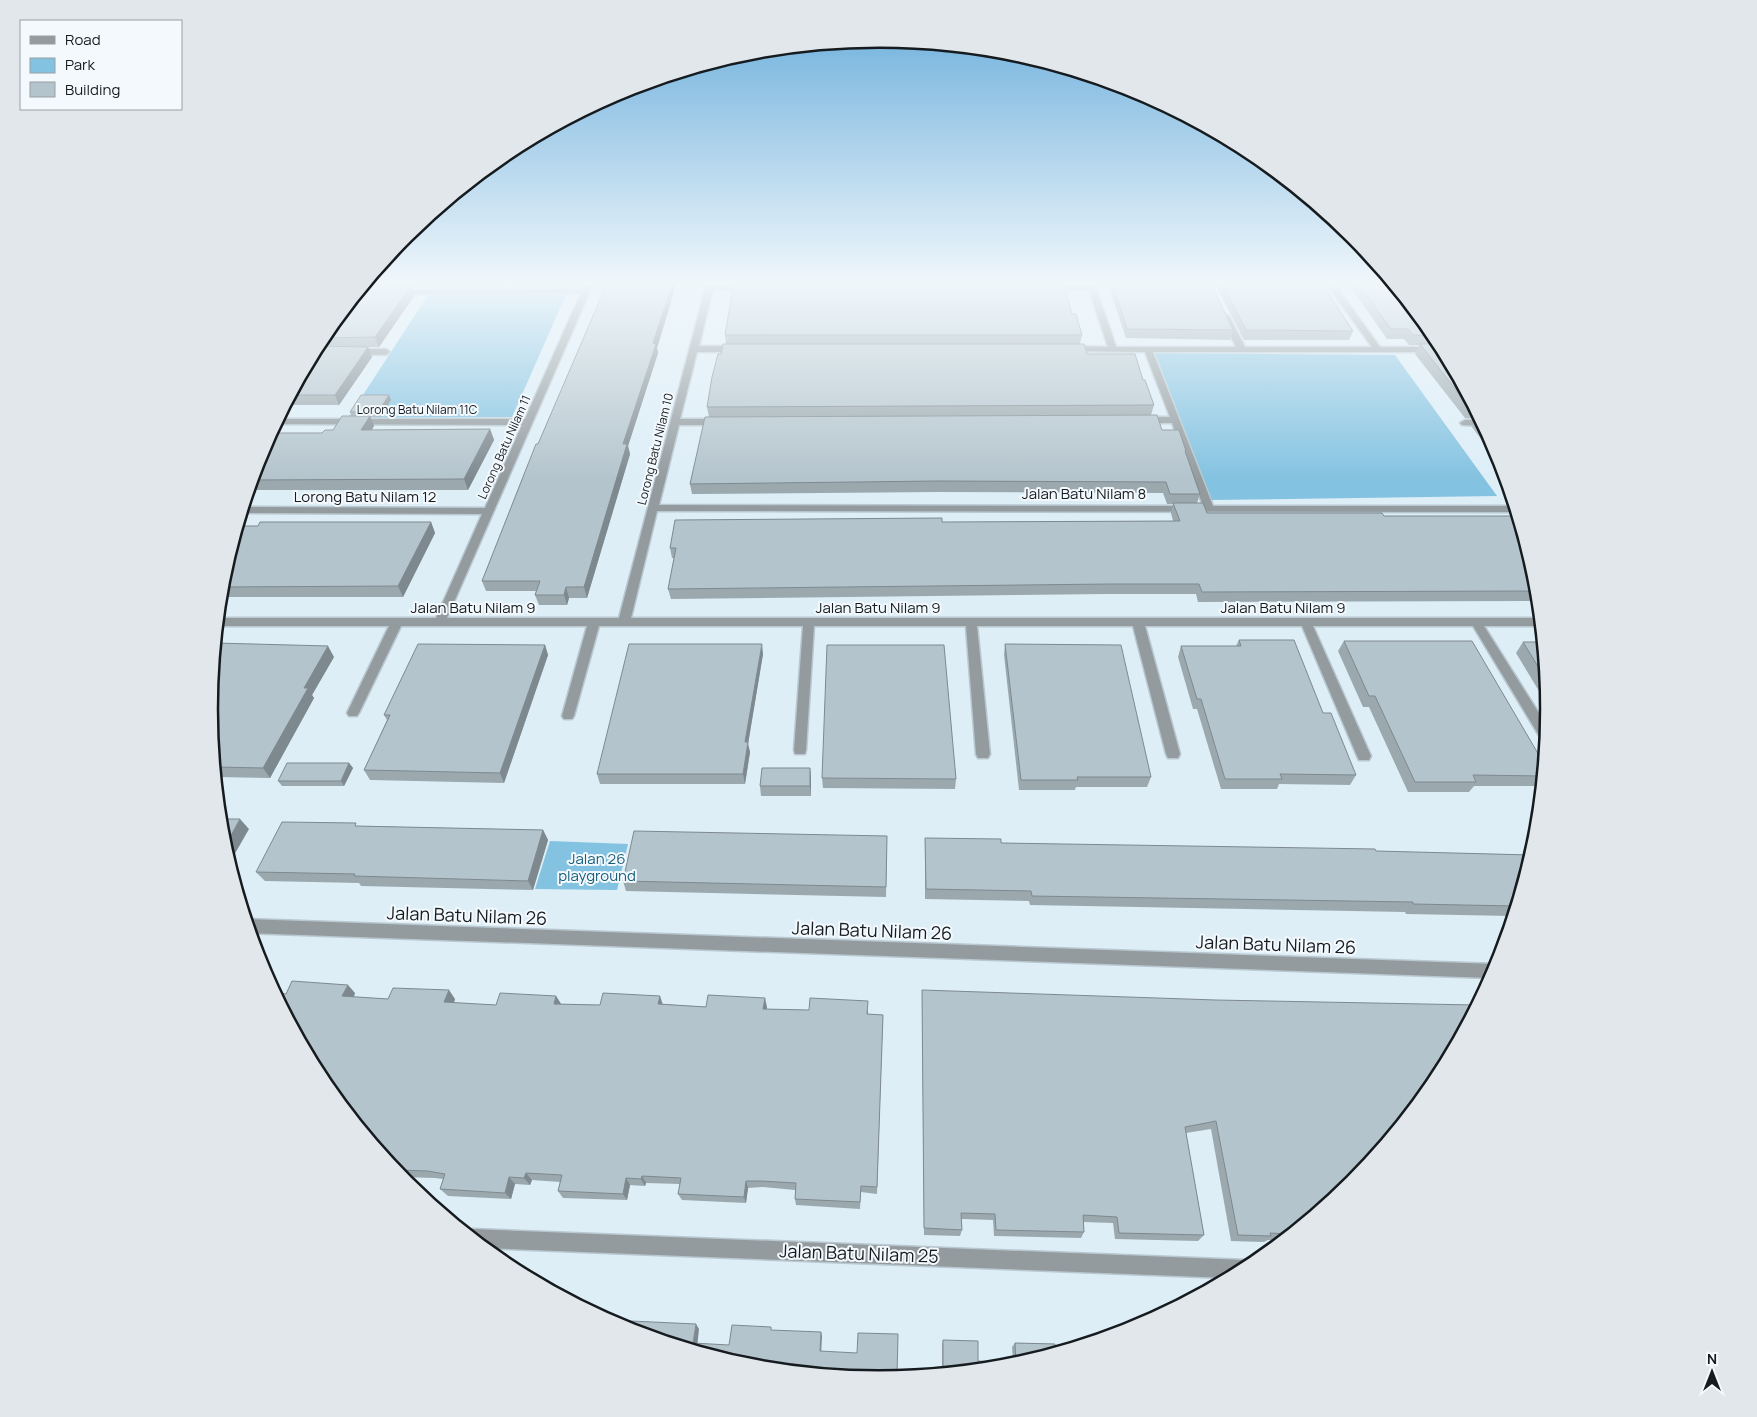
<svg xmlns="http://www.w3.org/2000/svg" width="1757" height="1417" viewBox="0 0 1757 1417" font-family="Manrope,sans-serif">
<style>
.green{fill:#83c2e0}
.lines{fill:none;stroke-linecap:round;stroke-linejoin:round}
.minor-casing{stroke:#b9c8d0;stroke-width:3}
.minor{fill:#949b9e;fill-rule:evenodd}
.wall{fill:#9ba9af}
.shaded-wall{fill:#7e898f}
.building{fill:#b4c4cc;stroke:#7e898f}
.labels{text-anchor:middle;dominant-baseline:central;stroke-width:4;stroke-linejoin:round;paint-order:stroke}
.far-street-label{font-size:12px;fill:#151b1e;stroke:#f3f9fd}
.street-label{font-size:15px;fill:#151b1e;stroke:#f3f9fd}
.park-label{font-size:15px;fill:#185e79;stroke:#f3f9fd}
.near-street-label{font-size:18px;fill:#151b1e;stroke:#f3f9fd}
.rim{fill:none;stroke:#151b1e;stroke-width:2.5}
</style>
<rect width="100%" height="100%" fill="#ddeef7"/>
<g class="green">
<path d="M 428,295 L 566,295 L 512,417 L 348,418 Z"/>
<path d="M 1155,353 L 1395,355 L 1497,496 L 1211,500 Z"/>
<path d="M 550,841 L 628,844 L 617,890 L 535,889 Z"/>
</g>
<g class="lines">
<defs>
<g id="minor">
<path d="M 586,282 L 594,282 L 447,618 L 619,618 L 707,282 L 715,282 L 714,285 L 749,286 L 753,288 L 749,290 L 713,289 L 699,346 L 738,346 L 742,349 L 738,352 L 697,352 L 680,419 L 719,419 L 724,422 L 719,425 L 679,425 L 659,505 L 1203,506 L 1172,423 L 1142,423 L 1137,420 L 1142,417 L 1170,417 L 1145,352 L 1065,351 L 1064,349 L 1068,346 L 1108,347 L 1089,290 L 1049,290 L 1045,288 L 1049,286 L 1087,286 L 1086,282 L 1094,282 L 1116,347 L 1236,347 L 1221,316 L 1225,314 L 1229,316 L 1245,347 L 1372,347 L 1325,282 L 1333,282 L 1380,347 L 1441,347 L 1444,352 L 1153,352 L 1213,506 L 1514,506 L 1515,512 L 657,511 L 631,618 L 1539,618 L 1540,626 L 1484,626 L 1547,726 L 1545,741 L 1541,739 L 1473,626 L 1313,626 L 1371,756 L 1369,760 L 1359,760 L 1357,756 L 1302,626 L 1145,626 L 1180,754 L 1178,758 L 1168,758 L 1166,754 L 1133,626 L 977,626 L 990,754 L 988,758 L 978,758 L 976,754 L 966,626 L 814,626 L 806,750 L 805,754 L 795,754 L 794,750 L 803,626 L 599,626 L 574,716 L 572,719 L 564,719 L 562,716 L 587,626 L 401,626 L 359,713 L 357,716 L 349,716 L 347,713 L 389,626 L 217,626 L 218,618 L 436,618 L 482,514 L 242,513 L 243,507 L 485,508 L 522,425 L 275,424 L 277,419 L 525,419 L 581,293 L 396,294 L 392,292 L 396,290 L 583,289 Z"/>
<path d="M 353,349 L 386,349 L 390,352 L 386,355 L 350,354 L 350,350 Z"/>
<path d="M 1465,420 L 1480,420 L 1483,426 L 1462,425 L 1460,423 Z"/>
<path d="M 248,919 L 1494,964 L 1497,965 L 1490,978 L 250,933 L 246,920 Z"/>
<path d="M 473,1229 L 1245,1260 L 1252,1264 L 1227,1278 L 485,1248 L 466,1232 Z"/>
</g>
</defs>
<use href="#minor" class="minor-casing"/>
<use href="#minor" class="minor"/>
</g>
<g class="wall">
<path d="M 366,282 L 424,282 L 420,288 L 412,288 L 414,296 L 379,347 L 368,347 L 372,357 L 339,405 L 285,405 L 322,336 Z"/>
<path d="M 607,282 L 677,282 L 657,348 L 658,353 L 628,446 L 630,454 L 587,598 L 569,598 L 567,605 L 539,605 L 535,595 L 536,591 L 486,591 L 482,581 L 538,444 L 596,309 Z"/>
<path d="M 734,282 L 1059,282 L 1072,314 L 1082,335 L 1080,344 L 1087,354 L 1143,380 L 1154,405 L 1151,415 L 1162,430 L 1186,451 L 1186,454 L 1200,494 L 1197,503 L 1207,513 L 1384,516 L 1535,578 L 1538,601 L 1198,602 L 1196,594 L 1108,594 L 671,599 L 668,589 L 674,558 L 672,558 L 670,548 L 942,522 L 1173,521 L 1171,513 L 1173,504 L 1167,504 L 1163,493 L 937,492 L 692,494 L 690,484 L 709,417 L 707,407 L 721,354 L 726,344 L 725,335 Z"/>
<path d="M 1107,282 L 1210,282 L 1233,330 L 1230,340 L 1126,338 Z"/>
<path d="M 1214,282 L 1321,282 L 1353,331 L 1349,340 L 1244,340 Z"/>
<path d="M 1347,282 L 1391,282 L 1436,337 L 1497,452 L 1502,468 L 1472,427 L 1477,419 L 1465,418 L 1415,354 L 1419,345 L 1409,345 L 1404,339 L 1387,339 Z"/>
<path d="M 391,400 L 380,417 L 370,417 L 374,426 L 372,430 L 490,429 L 494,440 L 468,490 L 248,490 L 260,452 L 333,430 L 352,416 L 350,412 Z"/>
<path d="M 431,522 L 435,533 L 403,597 L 220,597 L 222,578 L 258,526 Z"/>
<path d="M 1239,640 L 1323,713 L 1356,775 L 1350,785 L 1279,784 L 1277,789 L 1221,789 L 1197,709 L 1193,709 L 1178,657 L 1181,646 L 1236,646 Z"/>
<path d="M 1344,641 L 1543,762 L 1541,786 L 1474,786 L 1469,792 L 1408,792 L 1369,707 L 1363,707 L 1338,651 Z"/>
<path d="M 1523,642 L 1542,642 L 1548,706 L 1516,653 Z"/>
<path d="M 1005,644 L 1151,777 L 1147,787 L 1076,787 L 1075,790 L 1019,790 L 1004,655 Z"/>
<path d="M 545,645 L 548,655 L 504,783 L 370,780 L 364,770 L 387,720 L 384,715 Z"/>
<path d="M 763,654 L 748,744 L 750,752 L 745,784 L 600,784 L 597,774 Z"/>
<path d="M 334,657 L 312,695 L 314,698 L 270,778 L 216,777 L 209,708 Z"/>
<path d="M 349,763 L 353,768 L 344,786 L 282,786 L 278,781 Z"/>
<path d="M 810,768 L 811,778 L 811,796 L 761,796 L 760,786 Z"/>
<path d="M 822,778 L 956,779 L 955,789 L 823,788 Z"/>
<path d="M 358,826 L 543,830 L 548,840 L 533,890 L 361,886 L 359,883 L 265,881 L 256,872 Z"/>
<path d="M 887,836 L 886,897 L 626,891 L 623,881 Z"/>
<path d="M 925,838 L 1001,843 L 1531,855 L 1512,916 L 1406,914 L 1405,912 L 1030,905 L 1029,901 L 925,899 Z"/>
<path d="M 922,990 L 1352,1182 L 1282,1240 L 1268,1240 L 1264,1242 L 1231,1241 L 1211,1129 L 1186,1133 L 1204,1235 L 1198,1241 L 1115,1239 L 1113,1223 L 1083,1222 L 1084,1232 L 1081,1238 L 994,1236 L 993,1220 L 962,1219 L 962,1230 L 960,1236 L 924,1235 L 922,999 Z"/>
<path d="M 355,993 L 354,997 L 388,999 L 455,999 L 454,1003 L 496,1005 L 556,996 L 561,1004 L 600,1005 L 663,1004 L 706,1007 L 767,1007 L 767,1009 L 809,1010 L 868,1010 L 868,1014 L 883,1015 L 877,1194 L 861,1192 L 860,1209 L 796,1205 L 795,1199 L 795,1190 L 763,1187 L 748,1188 L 746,1203 L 682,1200 L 678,1194 L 680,1184 L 646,1183 L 645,1186 L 630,1185 L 627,1200 L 563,1198 L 558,1191 L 560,1182 L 532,1180 L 530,1185 L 515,1184 L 511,1199 L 448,1196 L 440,1189 L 443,1179 L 435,1178 L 401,1177 L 321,1080 L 286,994 Z"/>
<path d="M 943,1340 L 978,1361 L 1013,1362 L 1012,1347 L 1015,1343 L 1055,1344 L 1009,1365 L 942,1372 L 942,1345 Z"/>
</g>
<g class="shaded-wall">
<path d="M 418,282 L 424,282 L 420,288 Z"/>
<path d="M 673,282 L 677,282 L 657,348 L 658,353 L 628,446 L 630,454 L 587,598 L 584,587 L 623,444 L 653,343 Z"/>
<path d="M 411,286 L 414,296 L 379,347 L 375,337 Z"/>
<path d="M 368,347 L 372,357 L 339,405 L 335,395 Z"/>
<path d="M 389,395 L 391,400 L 380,417 L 378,412 Z"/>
<path d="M 370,416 L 374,426 L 365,440 L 361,430 Z"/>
<path d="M 490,429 L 494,440 L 468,490 L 464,479 Z"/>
<path d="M 431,522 L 435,533 L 403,597 L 398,586 Z"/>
<path d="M 566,587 L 569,598 L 567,605 L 564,595 Z"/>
<path d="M 762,644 L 763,654 L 748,744 L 750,752 L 745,784 L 743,774 L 745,742 Z"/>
<path d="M 545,645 L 548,655 L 504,783 L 500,773 Z"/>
<path d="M 328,646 L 334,657 L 312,695 L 314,698 L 270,778 L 263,768 L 304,688 Z"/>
<path d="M 349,763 L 353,768 L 344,786 L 341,781 Z"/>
<path d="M 810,768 L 811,778 L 811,796 L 810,786 Z"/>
<path d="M 240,819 L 249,829 L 229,864 L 224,848 Z"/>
<path d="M 543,830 L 548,840 L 533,890 L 528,881 Z"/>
<path d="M 348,985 L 355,993 L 350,1005 L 342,996 Z"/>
<path d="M 449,990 L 455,999 L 451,1011 L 444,1002 Z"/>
<path d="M 556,996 L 561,1004 L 554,1004 Z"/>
<path d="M 660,996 L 663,1005 L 658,1004 Z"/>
<path d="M 765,998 L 767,1007 L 765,1018 L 763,1009 Z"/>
<path d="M 526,1173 L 532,1180 L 530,1185 L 524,1178 Z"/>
<path d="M 642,1176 L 646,1183 L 645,1186 L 641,1179 Z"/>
<path d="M 509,1177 L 515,1184 L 511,1199 L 505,1193 Z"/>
<path d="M 626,1178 L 630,1185 L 627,1200 L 623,1194 Z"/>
<path d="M 746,1181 L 748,1188 L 746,1203 L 744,1197 Z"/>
<path d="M 696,1324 L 699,1329 L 697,1348 L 693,1343 Z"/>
<path d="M 821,1332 L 822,1336 L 821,1356 L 820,1351 Z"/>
</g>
<g class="building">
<path d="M 607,282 L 673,282 L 653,343 L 656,344 L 623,444 L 627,444 L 584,587 L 566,587 L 564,595 L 535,595 L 540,581 L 482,581 L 536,444 L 538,444 L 596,309 Z"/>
<path d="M 734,282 L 1063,282 L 1072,314 L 1076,314 L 1082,335 L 725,335 Z"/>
<path d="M 1112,282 L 1210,282 L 1233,330 L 1127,329 Z"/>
<path d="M 1221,282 L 1321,282 L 1353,331 L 1246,330 Z"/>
<path d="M 1357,282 L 1391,282 L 1435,336 L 1413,335 L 1408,329 L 1391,329 Z"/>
<path d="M 363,286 L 411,286 L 375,337 L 321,338 Z"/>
<path d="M 723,344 L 1084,344 L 1087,354 L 1135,354 L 1143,380 L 1145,380 L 1154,405 L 707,407 L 712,377 L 718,354 L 721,354 Z"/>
<path d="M 1420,344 L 1440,344 L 1474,408 L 1470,408 Z"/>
<path d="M 316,346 L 368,347 L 335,395 L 290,395 Z"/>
<path d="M 361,395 L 389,395 L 378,412 L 350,412 Z"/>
<path d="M 1157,415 L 1162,430 L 1179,430 L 1186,451 L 1185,451 L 1200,494 L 1170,494 L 1166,482 L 937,481 L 690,484 L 705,417 Z"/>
<path d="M 342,416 L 370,416 L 361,430 L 490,429 L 464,479 L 251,480 L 260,452 L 270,433 L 322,433 L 325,430 L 333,430 Z"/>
<path d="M 1173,503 L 1203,503 L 1207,513 L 1382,513 L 1384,516 L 1517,516 L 1535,578 L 1537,591 L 1202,592 L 1199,584 L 1110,584 L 668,589 L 676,548 L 670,548 L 675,520 L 942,518 L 942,522 L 1180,521 Z"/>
<path d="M 260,522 L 431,522 L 398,586 L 221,587 L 222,578 L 237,526 L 258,526 Z"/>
<path d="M 1239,640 L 1294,640 L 1323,713 L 1331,713 L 1356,775 L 1280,774 L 1282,779 L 1225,779 L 1201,699 L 1197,699 L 1181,646 L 1241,646 Z"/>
<path d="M 1344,641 L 1472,641 L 1543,762 L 1542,776 L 1473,775 L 1476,782 L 1415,782 L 1375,696 L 1369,696 Z"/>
<path d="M 1523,642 L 1542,642 L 1545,678 Z"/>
<path d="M 215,643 L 328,646 L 304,688 L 308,688 L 263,768 L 215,767 L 209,708 Z"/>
<path d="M 418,644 L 545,645 L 500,773 L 364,770 L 390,715 L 384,715 Z"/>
<path d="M 629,644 L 762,644 L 745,742 L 748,742 L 743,774 L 597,774 Z"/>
<path d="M 1005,644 L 1121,645 L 1151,777 L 1077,777 L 1078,780 L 1021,780 Z"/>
<path d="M 827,645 L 944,645 L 956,779 L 822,778 Z"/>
<path d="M 287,763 L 349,763 L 341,781 L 278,781 Z"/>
<path d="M 762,768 L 810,768 L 810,786 L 760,786 Z"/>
<path d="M 220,819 L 240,819 L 224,848 L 222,839 Z"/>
<path d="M 282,822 L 356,823 L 355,826 L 543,830 L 528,881 L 354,876 L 355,874 L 256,872 Z"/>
<path d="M 634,831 L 887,836 L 886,887 L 623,881 Z"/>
<path d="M 925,838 L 1001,839 L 1001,843 L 1375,849 L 1376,851 L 1531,855 L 1515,906 L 1413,904 L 1413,902 L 1032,896 L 1031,891 L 926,889 Z"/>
<path d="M 292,981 L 348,985 L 342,996 L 388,999 L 393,988 L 449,990 L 444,1002 L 496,1005 L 500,993 L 556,996 L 554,1004 L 600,1005 L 603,993 L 660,996 L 658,1004 L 706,1007 L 708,995 L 765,998 L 763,1009 L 809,1010 L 810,998 L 868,1001 L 867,1014 L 883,1015 L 877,1187 L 861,1186 L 860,1202 L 795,1199 L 796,1183 L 761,1181 L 746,1181 L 744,1197 L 678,1194 L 681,1178 L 642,1176 L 641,1179 L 626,1178 L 623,1194 L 558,1191 L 562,1175 L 526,1173 L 524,1178 L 509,1177 L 505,1193 L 440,1189 L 445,1174 L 428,1171 L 395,1170 L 321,1080 L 275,993 L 286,994 Z"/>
<path d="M 922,990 L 1216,1000 L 1476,1005 L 1435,1081 L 1352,1182 L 1289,1234 L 1270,1233 L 1271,1236 L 1238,1235 L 1216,1121 L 1185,1127 L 1204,1235 L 1119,1233 L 1117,1217 L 1083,1215 L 1084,1232 L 996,1230 L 995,1214 L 961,1213 L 962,1230 L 924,1228 Z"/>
<path d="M 609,1320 L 696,1324 L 693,1343 L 729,1345 L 732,1325 L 771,1327 L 771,1330 L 821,1332 L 820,1351 L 857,1353 L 858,1333 L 898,1334 L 897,1376 L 878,1378 L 748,1365 L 622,1327 Z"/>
<path d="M 943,1340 L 978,1341 L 978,1361 L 1016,1363 L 1015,1343 L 1055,1344 L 1055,1350 L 1058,1350 L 1009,1365 L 943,1372 Z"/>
</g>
<linearGradient id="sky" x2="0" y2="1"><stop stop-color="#67acdb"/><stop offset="0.59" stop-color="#f0f7fb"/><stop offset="1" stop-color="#f0f7fb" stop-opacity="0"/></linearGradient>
<rect width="1757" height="480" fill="url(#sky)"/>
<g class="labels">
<g class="far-street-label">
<text x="417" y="409">Lorong Batu Nilam 11C</text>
<text transform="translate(504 447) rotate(-66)">Lorong Batu Nilam 11</text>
<text transform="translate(655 449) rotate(-76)">Lorong Batu Nilam 10</text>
</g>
<g class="street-label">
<text x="1084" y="493">Jalan Batu Nilam 8</text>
<text x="365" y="496">Lorong Batu Nilam 12</text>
<text x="473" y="607">Jalan Batu Nilam 9</text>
<text x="878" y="607">Jalan Batu Nilam 9</text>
<text x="1283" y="607">Jalan Batu Nilam 9</text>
</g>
<g class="park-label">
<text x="597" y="858">Jalan 26<tspan x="597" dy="17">playground</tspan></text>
</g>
<g class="near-street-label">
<text transform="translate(467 915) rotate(2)">Jalan Batu Nilam 26</text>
<text transform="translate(872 930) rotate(2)">Jalan Batu Nilam 26</text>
<text transform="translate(1276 944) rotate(2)">Jalan Batu Nilam 26</text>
<text transform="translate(859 1253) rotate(2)">Jalan Batu Nilam 25</text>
</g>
</g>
<path d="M0 0H1757V1417H0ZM218 709a661 661 0 1 1 1322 0a661 661 0 1 1-1322 0Z" fill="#e1e7eb" fill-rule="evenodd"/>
<path class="rim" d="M218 709a661 661 0 1 1 1322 0a661 661 0 1 1-1322 0Z"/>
<rect x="20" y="20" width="162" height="90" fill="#f3f9fd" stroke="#9aa0a4"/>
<rect x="30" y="36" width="25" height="8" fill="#949b9e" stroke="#9aa0a4"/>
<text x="65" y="45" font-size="15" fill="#151b1e">Road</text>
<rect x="30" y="58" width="25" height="15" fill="#83c2e0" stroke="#9aa0a4"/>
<text x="65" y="70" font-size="15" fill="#151b1e">Park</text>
<rect x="30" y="82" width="25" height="15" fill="#b4c4cc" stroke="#9aa0a4"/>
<text x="65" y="95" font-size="15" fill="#151b1e">Building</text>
<g transform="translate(1712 1372)" stroke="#f3f9fd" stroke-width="4" paint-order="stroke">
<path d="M0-4L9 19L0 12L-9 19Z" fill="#151b1e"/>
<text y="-8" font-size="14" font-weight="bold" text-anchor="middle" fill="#151b1e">N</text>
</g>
</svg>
